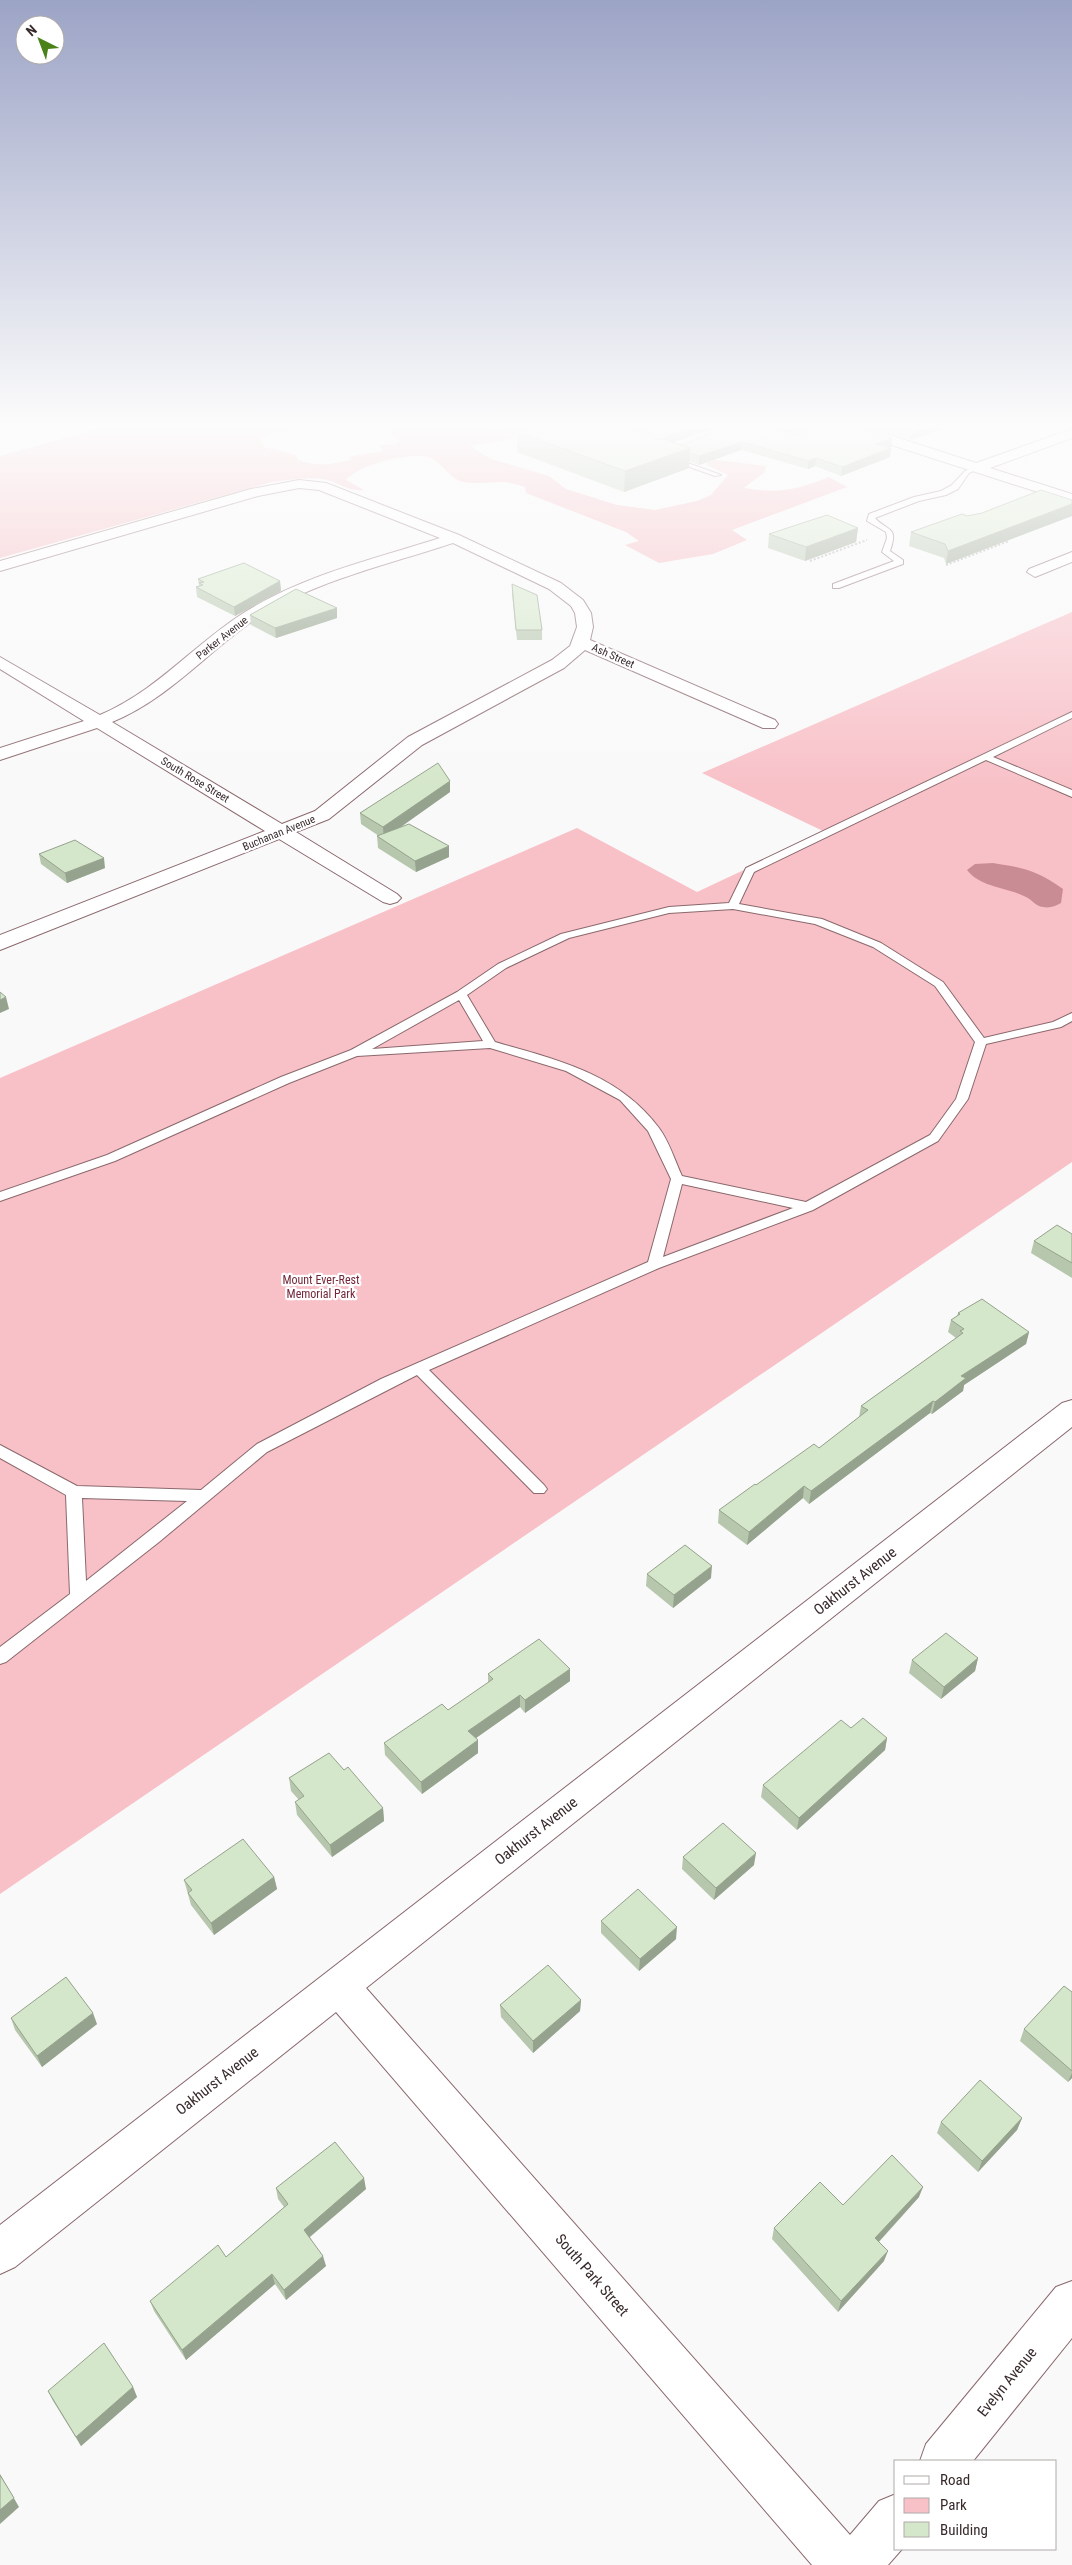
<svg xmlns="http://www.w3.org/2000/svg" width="1072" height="2565" viewBox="0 0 1072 2565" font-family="'Roboto Condensed',sans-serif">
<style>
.green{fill:#f8c1c8}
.forest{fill:#f6b5bd}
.water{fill:#ca8c94}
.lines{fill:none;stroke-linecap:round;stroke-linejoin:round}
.service-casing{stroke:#8a686c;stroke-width:2}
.minor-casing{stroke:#8a686c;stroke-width:2}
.path{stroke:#b1abac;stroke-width:2;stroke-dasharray:2 2;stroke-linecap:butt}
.service{fill:#fff;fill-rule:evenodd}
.minor{fill:#fff;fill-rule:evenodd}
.wall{fill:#b7c7ae}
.shaded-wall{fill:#95a28d}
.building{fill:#d5e7ca;stroke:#95a28d}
.labels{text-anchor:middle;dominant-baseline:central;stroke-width:4.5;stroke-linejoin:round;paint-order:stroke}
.far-street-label{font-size:11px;fill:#382a2b;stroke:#fff}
.park-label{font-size:12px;fill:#732738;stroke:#fff}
.near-street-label{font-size:15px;fill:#382a2b;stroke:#fff}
</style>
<rect width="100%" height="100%" fill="#f9f9f9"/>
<path class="green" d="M 1072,612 L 1072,1162 L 0,1894 L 0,1078 L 577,828 L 697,892 L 825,832 L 702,773 Z"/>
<path class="forest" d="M 102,428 L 301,428 L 275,432 L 261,438 L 264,447 L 296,455 L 298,460 C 319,467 331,465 352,459 L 348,457 L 383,451 L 379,445 L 395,445 L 400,440 L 389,433 L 398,428 L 486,428 L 493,431 L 511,428 L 573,428 L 470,446 L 491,459 L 549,476 L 566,489 L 617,505 L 655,510 L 697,501 L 711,495 L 728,475 L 707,465 L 708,459 L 766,466 L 765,472 L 744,488 C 779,494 796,490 829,477 L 847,487 L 732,530 L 747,540 L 713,554 L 659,563 L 625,545 L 639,541 L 626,532 L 526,493 L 525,487 C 518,485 510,482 502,482 C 488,482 474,485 460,481 C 449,477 442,464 433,459 C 416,449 357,465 346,480 L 364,490 C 350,493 337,481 323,479 C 306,477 289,480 272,482 L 0,558 L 0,456 Z"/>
<path class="water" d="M 993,863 C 1025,868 1036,870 1063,889 L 1061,903 C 1054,907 1048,909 1039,906 C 1034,904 1031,899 1026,897 C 1007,887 981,888 967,870 L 975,864 Z"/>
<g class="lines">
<defs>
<g id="service">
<path d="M 670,458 L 674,458 L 721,475 L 715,476 L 670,460 Z"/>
<path d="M 975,467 L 980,468 L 969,473 L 958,489 L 946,495 L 919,501 L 875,518 C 887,532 899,525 890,551 L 903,560 L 903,564 L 839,588 L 833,588 L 833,584 L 894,561 L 882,552 L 887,538 L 886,532 L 867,521 L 869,514 L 914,497 L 941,491 L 952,485 L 965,471 Z"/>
<path d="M 1072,712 L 1072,718 L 993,757 L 1072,790 L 1072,797 L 986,760 L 754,872 L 739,904 L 822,919 L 881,943 L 943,982 L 984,1038 L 1053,1022 L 1072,1013 L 1072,1021 L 1061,1027 L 986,1044 L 968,1099 L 938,1141 L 813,1210 L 659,1268 L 429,1370 L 544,1485 L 547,1489 L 544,1493 L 534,1493 L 417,1375 L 267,1452 L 159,1542 L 6,1662 L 0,1664 L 0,1647 L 70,1594 L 66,1495 L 0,1458 L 0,1445 L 77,1486 L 201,1490 L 257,1444 L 381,1379 L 648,1262 L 671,1179 L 648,1131 L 620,1100 L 566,1071 L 490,1048 L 357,1056 L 289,1083 L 115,1161 L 0,1201 L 0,1192 L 107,1155 L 281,1077 L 351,1050 L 457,992 L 498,964 L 561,934 L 669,907 L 729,903 L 746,868 ZM 733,909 L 815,924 L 873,947 L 935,986 L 975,1042 L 956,1099 L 930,1135 L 806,1202 L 682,1176 C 675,1161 669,1141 659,1128 C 618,1073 557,1060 495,1042 L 467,995 L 506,968 L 569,938 L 669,913 ZM 459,1000 L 483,1041 L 372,1049 ZM 682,1184 L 793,1208 L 663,1257 ZM 82,1498 L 187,1501 L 86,1581 Z"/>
</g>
<g id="minor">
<path d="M 847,428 L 868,428 L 976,463 L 1072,429 L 1072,438 L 990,468 L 1072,494 L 1072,503 L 848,431 Z"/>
<path d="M 299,480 L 326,483 L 459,535 L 561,583 L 583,600 L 591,613 L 593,627 L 590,640 L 775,720 L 778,724 L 775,728 L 763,728 L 585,650 L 564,668 L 422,745 L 329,819 L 296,832 L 397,894 L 401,898 L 397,902 L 390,904 L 383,902 L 279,839 L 0,950 L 0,935 L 265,831 L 97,728 L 0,760 L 0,748 L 84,721 L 0,669 L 0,657 L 100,715 C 158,690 193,645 245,612 C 304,575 374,559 440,538 L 319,490 L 299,488 L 258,496 L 0,571 L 0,561 L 251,489 ZM 453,543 L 549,589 L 571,606 L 575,613 L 577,627 L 570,646 L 552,660 L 408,737 L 315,811 L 282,824 L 112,722 C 168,699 205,654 254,620 C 313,581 387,565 453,543 Z"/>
<path d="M 1072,552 L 1072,562 L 1035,577 L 1027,572 L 1029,569 Z"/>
<path d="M 1072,1400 L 1072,1427 L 366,1988 L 850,2535 L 879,2501 L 896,2494 L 896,2549 L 902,2549 L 888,2565 L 812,2565 L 336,2012 L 15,2267 L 0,2274 L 0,2225 L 1062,1403 Z"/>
<path d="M 1072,2281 L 1072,2338 L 973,2461 L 920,2461 L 926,2444 L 1056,2287 Z"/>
</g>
</defs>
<use href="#service" class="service-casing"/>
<use href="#minor" class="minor-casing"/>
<g class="path">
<path d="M 810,561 L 867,540"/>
<path d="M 946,565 L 1009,541"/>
</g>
<use href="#service" class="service"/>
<use href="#minor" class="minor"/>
</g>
<g class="wall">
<path d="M 503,428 L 714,428 L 674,442 L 681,445 L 790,433 L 798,435 L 799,430 L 892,438 L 891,447 L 888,447 L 891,448 L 890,457 L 841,476 L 815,466 L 808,469 L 741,450 L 699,465 L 689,461 L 689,468 L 624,492 L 517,452 L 517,434 Z"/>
<path d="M 875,428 L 945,428 L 911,440 Z"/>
<path d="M 1072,500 L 1072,516 L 946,564 L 944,558 L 909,546 L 911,532 L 967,516 Z"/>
<path d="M 858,528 L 856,542 L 805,561 L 768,548 L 769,534 Z"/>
<path d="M 198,579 L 280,581 L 281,591 L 235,616 L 197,597 L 196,587 L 199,586 Z"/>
<path d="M 512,584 L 542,630 L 542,640 L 517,640 L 512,594 Z"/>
<path d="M 250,615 L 337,618 L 276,638 L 251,625 Z"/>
<path d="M 450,792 L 398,828 L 449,857 L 416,872 L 378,848 L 377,836 L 379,836 L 361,824 L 360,813 Z"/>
<path d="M 39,854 L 105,868 L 67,883 L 41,864 Z"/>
<path d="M 1072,1234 L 1072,1278 L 1031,1253 L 1034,1241 Z"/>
<path d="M 958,1313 L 1029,1332 L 1026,1344 L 964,1385 L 963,1391 L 932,1414 L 930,1413 L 809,1504 L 803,1498 L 747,1545 L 718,1523 L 719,1510 L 756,1485 L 819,1448 L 859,1417 L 861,1406 L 956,1338 L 948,1332 L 951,1320 L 957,1316 Z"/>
<path d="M 647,1574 L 711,1578 L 673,1608 L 646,1586 Z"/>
<path d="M 978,1658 L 975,1671 L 941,1699 L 909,1673 L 912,1660 Z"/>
<path d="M 488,1674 L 570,1681 L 525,1713 L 520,1707 L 476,1738 L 478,1740 L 478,1753 L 422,1794 L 385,1755 L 384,1743 L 448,1710 L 488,1683 Z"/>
<path d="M 851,1728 L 887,1738 L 885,1750 L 797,1830 L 761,1797 L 763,1785 Z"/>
<path d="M 344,1770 L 383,1808 L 384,1821 L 332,1857 L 297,1815 L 295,1802 L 299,1800 L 291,1791 L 289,1778 Z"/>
<path d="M 683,1857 L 754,1865 L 714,1900 L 682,1869 Z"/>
<path d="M 274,1877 L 277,1889 L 214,1935 L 191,1905 L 184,1880 Z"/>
<path d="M 601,1921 L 676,1939 L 639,1971 L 601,1933 Z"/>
<path d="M 1072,1992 L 1072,2078 L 1068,2082 L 1020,2041 L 1024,2029 Z"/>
<path d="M 581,2000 L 580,2011 L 533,2053 L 501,2017 L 500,2005 Z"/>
<path d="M 11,2018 L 97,2024 L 42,2067 L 15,2030 Z"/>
<path d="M 1022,2118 L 1017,2130 L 978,2172 L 937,2133 L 941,2122 Z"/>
<path d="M 276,2188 L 366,2189 L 310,2237 L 326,2266 L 286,2300 L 275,2284 L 186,2360 L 154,2311 L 150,2301 L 226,2257 L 284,2207 L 278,2199 Z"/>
<path d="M 919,2197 L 879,2242 L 884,2261 L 838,2312 L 772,2239 L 774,2228 L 843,2205 Z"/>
<path d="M 133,2387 L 137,2397 L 81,2446 L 53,2401 L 48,2391 Z"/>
</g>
<g class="shaded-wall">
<path d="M 691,428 L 714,428 L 655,449 L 655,441 Z"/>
<path d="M 783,428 L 801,428 L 782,436 L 782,431 Z"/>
<path d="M 922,428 L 945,428 L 911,440 L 912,432 Z"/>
<path d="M 892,438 L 891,447 L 875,452 L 876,444 Z"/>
<path d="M 742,442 L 741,450 L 699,465 L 699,456 Z"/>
<path d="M 690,448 L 689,468 L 624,492 L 625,471 Z"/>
<path d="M 891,448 L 890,457 L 841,476 L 842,467 Z"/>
<path d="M 816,458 L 815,466 L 808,469 L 808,461 Z"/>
<path d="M 1072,504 L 1072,516 L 946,564 L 948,551 Z"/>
<path d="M 858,528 L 856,542 L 805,561 L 806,547 Z"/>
<path d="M 280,581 L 281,591 L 235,616 L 234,607 Z"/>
<path d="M 337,608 L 337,618 L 276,638 L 275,628 Z"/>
<path d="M 450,781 L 450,792 L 384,839 L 383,827 Z"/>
<path d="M 449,846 L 449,857 L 416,872 L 415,861 Z"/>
<path d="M 104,858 L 105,868 L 67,883 L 65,873 Z"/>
<path d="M 6,997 L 9,1009 L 0,1013 L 0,1000 Z"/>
<path d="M 1029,1332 L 1026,1344 L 964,1385 L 963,1391 L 932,1414 L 935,1402 L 961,1376 Z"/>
<path d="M 933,1401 L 930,1413 L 809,1504 L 811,1491 Z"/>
<path d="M 804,1486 L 803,1498 L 747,1545 L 749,1532 Z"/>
<path d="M 712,1566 L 711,1578 L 673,1608 L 674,1595 Z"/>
<path d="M 978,1658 L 975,1671 L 941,1699 L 944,1687 Z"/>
<path d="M 570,1669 L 570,1681 L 525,1713 L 525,1700 Z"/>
<path d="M 520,1695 L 520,1707 L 469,1743 L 468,1731 Z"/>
<path d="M 887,1738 L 885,1750 L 797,1830 L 799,1818 Z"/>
<path d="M 478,1740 L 478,1753 L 422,1794 L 421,1782 Z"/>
<path d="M 383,1808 L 384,1821 L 332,1857 L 330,1845 Z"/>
<path d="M 756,1853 L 754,1865 L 714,1900 L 716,1888 Z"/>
<path d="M 274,1877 L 277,1889 L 214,1935 L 211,1923 Z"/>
<path d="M 677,1927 L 676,1939 L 639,1971 L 640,1959 Z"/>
<path d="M 581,2000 L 580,2011 L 533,2053 L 533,2041 Z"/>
<path d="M 93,2013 L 97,2024 L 42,2067 L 37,2056 Z"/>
<path d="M 1072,2073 L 1072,2078 L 1068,2082 Z"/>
<path d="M 1022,2118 L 1017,2130 L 978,2172 L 982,2161 Z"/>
<path d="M 364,2178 L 366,2189 L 306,2240 L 304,2230 Z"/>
<path d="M 923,2187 L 919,2197 L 872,2249 L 875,2238 Z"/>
<path d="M 888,2251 L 884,2261 L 838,2312 L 841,2301 Z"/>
<path d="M 323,2256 L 326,2266 L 286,2300 L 284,2290 Z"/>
<path d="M 272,2274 L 275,2284 L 186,2360 L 182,2350 Z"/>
<path d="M 133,2387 L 137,2397 L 81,2446 L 76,2437 Z"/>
<path d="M 0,2474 L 19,2507 L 0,2524 Z"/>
</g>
<g class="building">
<path d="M 529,428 L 633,428 L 652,435 L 656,439 L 663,439 L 690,448 L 625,471 L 517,432 Z"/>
<path d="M 633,428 L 691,428 L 661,439 L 656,439 L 652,435 Z"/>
<path d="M 724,428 L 783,428 L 782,431 L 803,436 L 803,432 L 799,430 L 802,428 L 860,428 L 892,438 L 876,444 L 891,448 L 842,467 L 816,458 L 808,461 L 742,442 L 699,456 L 689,453 L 690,448 L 681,445 Z"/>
<path d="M 902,428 L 922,428 L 912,432 Z"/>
<path d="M 1041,490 L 1072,500 L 1072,504 L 948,551 L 945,544 L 911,532 L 962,514 L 967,516 L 982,513 Z"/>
<path d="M 827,515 L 858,528 L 806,547 L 769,534 Z"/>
<path d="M 244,563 L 280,581 L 234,607 L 196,587 L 203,585 L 199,583 L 204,582 L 198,579 Z"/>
<path d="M 512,584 L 537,595 L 542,630 L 516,630 Z"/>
<path d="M 296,589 L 337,608 L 275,628 L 250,615 Z"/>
<path d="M 438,763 L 450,781 L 383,827 L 360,813 Z"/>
<path d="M 409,824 L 449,846 L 415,861 L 377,836 Z"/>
<path d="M 75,840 L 104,858 L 65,873 L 39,854 Z"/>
<path d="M 0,992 L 6,997 L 0,1000 Z"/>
<path d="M 1057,1225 L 1072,1234 L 1072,1263 L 1034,1241 Z"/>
<path d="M 982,1299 L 1029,1332 L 961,1376 L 966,1378 L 935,1402 L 933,1401 L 811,1491 L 804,1486 L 749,1532 L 719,1510 L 755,1484 L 756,1485 L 814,1444 L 819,1448 L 868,1410 L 861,1406 L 963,1333 L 960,1331 L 964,1329 L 951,1320 L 960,1314 L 958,1313 Z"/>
<path d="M 685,1545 L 712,1566 L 674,1595 L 647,1574 Z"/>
<path d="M 946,1633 L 978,1658 L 944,1687 L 912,1660 Z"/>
<path d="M 539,1639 L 570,1669 L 525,1700 L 520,1695 L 468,1731 L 478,1740 L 421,1782 L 384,1743 L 442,1704 L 448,1710 L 493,1679 L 488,1674 Z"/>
<path d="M 863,1718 L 887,1738 L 799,1818 L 763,1785 L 841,1720 L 851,1728 Z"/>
<path d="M 329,1753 L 344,1770 L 348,1767 L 383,1808 L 330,1845 L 295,1802 L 304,1796 L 289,1778 Z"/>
<path d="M 723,1823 L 756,1853 L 716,1888 L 683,1857 Z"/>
<path d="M 243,1839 L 274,1877 L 211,1923 L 188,1893 L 192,1890 L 184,1880 Z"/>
<path d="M 638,1889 L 677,1927 L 640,1959 L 601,1921 Z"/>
<path d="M 548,1965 L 581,2000 L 533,2041 L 500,2005 Z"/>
<path d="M 66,1977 L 93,2013 L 37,2056 L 11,2018 Z"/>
<path d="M 1064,1986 L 1072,1992 L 1072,2071 L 1024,2029 Z"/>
<path d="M 980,2080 L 1022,2118 L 982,2161 L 941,2122 Z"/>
<path d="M 335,2142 L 364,2178 L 304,2230 L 323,2256 L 284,2290 L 272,2274 L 182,2350 L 150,2301 L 218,2245 L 226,2257 L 288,2204 L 276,2188 Z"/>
<path d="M 892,2155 L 923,2187 L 875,2238 L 888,2251 L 841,2301 L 774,2228 L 820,2182 L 843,2205 Z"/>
<path d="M 104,2343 L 133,2387 L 76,2437 L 48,2391 Z"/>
<path d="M 0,2475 L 14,2498 L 0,2510 Z"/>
</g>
<linearGradient id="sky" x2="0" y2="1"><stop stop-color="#9ca4c6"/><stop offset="0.54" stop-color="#fcfcfc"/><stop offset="1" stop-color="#fcfcfc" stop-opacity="0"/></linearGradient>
<rect width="1072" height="787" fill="url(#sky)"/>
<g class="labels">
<g class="far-street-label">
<text transform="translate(222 638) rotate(-38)">Parker Avenue</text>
<text transform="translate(613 656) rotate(24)">Ash Street</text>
<text transform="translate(195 780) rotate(31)">South Rose Street</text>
<text transform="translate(279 833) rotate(-22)">Buchanan Avenue</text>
</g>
<g class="park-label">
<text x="321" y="1280">Mount Ever-Rest<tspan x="321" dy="14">Memorial Park</tspan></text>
</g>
<g class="near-street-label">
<text transform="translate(855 1581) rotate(-38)">Oakhurst Avenue</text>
<text transform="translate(536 1831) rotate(-38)">Oakhurst Avenue</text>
<text transform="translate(217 2081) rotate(-38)">Oakhurst Avenue</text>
<text transform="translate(592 2275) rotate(49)">South Park Street</text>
<text transform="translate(1007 2382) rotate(-51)">Evelyn Avenue</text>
</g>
</g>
<rect x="894" y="2460" width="162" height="90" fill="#ffffff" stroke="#afaaaa"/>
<rect x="904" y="2476" width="25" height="8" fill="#ffffff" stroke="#afaaaa"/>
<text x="940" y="2485" font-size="15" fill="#382a2b">Road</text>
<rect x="904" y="2498" width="25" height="15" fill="#f8c1c8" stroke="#afaaaa"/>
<text x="940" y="2510" font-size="15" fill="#382a2b">Park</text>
<rect x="904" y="2522" width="25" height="15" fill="#d5e7ca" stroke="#afaaaa"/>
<text x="940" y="2535" font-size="15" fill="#382a2b">Building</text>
<g transform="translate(40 40) rotate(318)"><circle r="24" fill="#ffffff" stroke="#afaaaa"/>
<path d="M0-4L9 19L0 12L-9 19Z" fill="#4a821a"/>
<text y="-8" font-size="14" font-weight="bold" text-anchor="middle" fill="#382a2b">N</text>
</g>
</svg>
